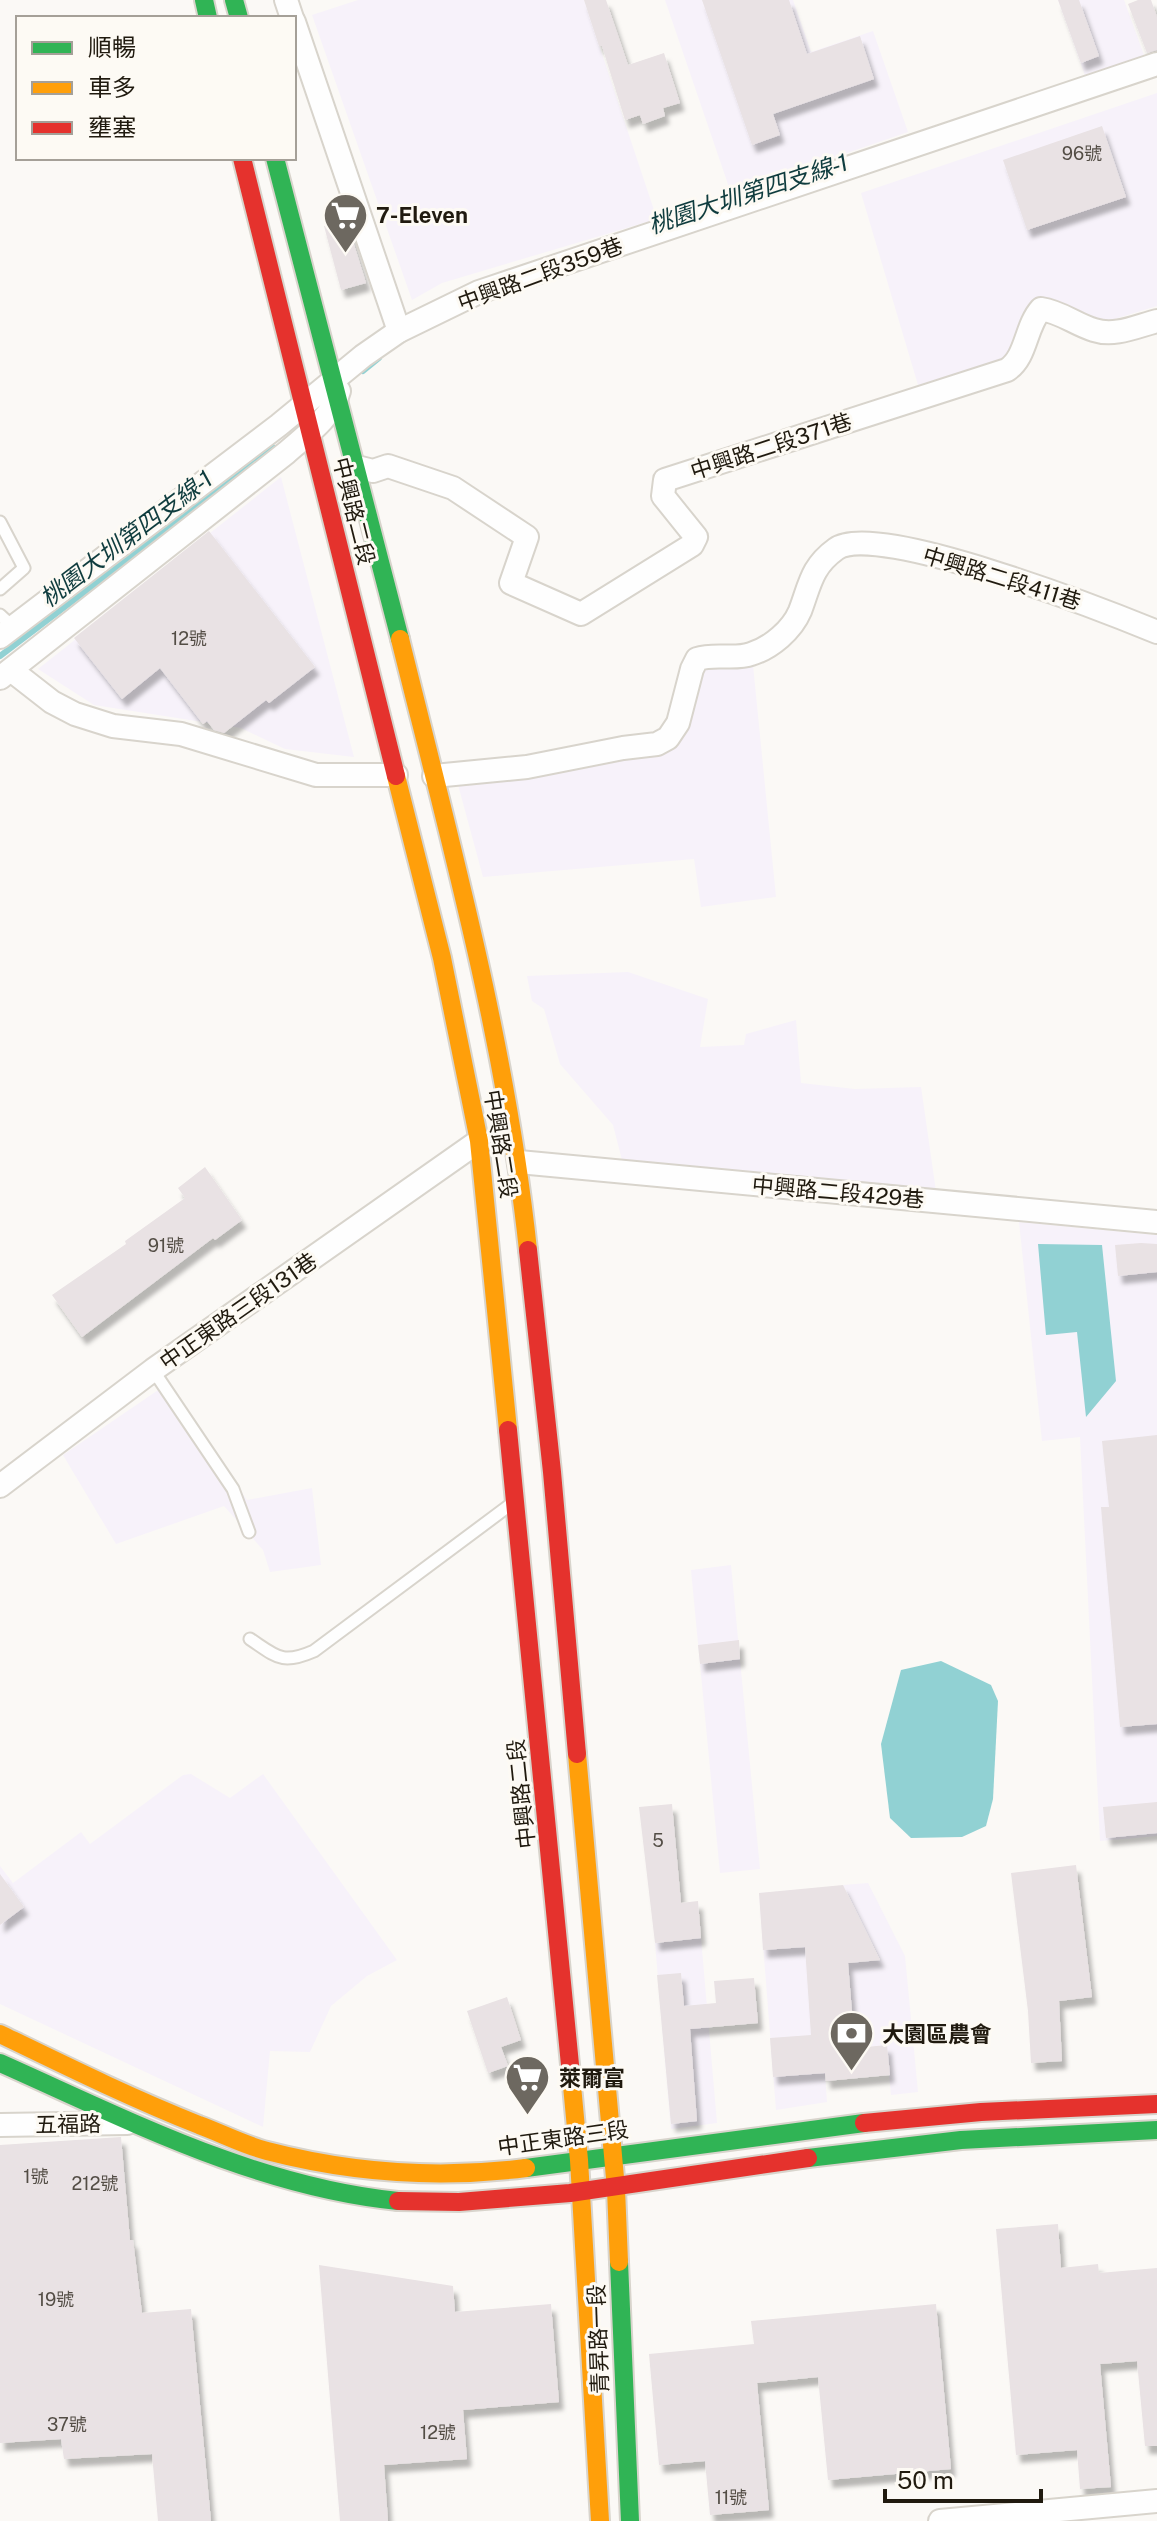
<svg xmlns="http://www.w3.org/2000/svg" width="1157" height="2521" viewBox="0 0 1157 2521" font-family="'Public Sans','Noto Sans TC',sans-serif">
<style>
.industrial{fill:#f7f2fa}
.water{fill:#91d1d3}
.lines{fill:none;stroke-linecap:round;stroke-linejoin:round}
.stream{stroke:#91d1d3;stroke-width:6}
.building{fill:#e9e2e4;filter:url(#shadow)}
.lane-casing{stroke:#d8d4cc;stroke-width:15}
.street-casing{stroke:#d8d4cc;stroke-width:26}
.fast-casing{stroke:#d8d4cc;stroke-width:22}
.slow-casing{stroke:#d8d4cc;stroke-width:22}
.jam-casing{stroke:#d8d4cc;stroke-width:22}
.lane{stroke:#fefefe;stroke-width:11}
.street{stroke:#fefefe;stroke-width:22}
.fast{stroke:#30b455;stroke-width:18}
.slow{stroke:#ff9f0a;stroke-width:18}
.jam{stroke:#e5322d;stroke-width:18}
.labels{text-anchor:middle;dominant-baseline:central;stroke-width:6;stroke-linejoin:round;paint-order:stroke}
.number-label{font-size:18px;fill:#534d45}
.poi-label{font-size:22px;font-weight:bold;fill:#201a0f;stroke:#fdfaf4;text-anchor:start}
.street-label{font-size:22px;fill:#201a0f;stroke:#fdfaf4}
.water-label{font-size:24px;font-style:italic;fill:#0f3c3e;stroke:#fdfaf4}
</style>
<defs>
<filter id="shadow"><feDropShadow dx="4.5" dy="8" stdDeviation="2" flood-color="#0004"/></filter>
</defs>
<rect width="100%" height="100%" fill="#fbf9f6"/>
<g class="industrial">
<path d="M 358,0 L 584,0 L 657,219 L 442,283 L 412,300 L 312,15 Z"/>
<path d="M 665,0 L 793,0 L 811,52 L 873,31 L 908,132 L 731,193 Z"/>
<path d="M 1058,0 L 1124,0 L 1145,58 L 1086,78 Z"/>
<path d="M 1157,93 L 1157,306 L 1108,321 L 1041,301 L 1010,358 L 918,385 L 861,193 Z"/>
<path d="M 281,477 L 354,757 L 285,749 L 241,728 L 94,705 L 38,669 Z"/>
<path d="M 706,665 L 753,665 L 776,897 L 701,907 L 694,859 L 483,877 L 457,781 L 662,750 L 698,671 Z"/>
<path d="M 628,972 L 708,999 L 700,1047 L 744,1045 L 746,1034 L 796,1020 L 801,1083 L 855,1089 L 921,1087 L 936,1191 L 622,1160 L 613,1125 L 560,1064 L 544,1009 L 532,1001 L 527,976 Z"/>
<path d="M 1019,1222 L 1157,1235 L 1157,1836 L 1100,1841 L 1080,1437 L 1042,1441 Z"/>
<path d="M 167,1384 L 247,1500 L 312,1488 L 321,1565 L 270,1572 L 263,1550 L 224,1506 L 116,1544 L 63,1455 Z"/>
<path d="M 731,1565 L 760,1869 L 720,1873 L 691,1570 Z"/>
<path d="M 191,1774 L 230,1798 L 263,1774 L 397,1960 L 367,1976 L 331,2006 L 310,2052 L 270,2051 L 263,2127 L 0,2004 L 0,1866 L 13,1883 L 81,1832 L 90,1844 L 183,1775 Z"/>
<path d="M 868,1883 L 905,1956 L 918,2092 L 891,2095 L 886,2045 L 855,2048 L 848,1963 L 880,1960 L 843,1885 Z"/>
<path d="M 812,1889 L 827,2102 L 776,2110 L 759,1893 Z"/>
<path d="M 701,1938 L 717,2123 L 671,2129 L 655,1943 Z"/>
</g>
<g class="water">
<path d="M 1038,1244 L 1102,1245 L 1116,1381 L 1086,1417 L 1077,1332 L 1046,1335 Z"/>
<path d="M 941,1661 L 991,1685 L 998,1701 L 993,1799 L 986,1826 L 962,1837 L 911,1838 L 890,1818 L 881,1744 L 901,1670 Z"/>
</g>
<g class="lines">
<g class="stream">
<path d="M 363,371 L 379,358"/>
<path d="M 0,656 L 274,448"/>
</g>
</g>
<g class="building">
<path d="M 584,0 L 606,0 L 628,65 L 664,53 L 680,103 L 663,108 L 665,116 L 643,124 L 640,115 L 625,120 L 602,46 L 599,46 Z"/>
<path d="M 702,0 L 789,0 L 807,54 L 860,36 L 874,79 L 773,114 L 780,135 L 752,145 Z"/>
<path d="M 1058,0 L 1079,0 L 1099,56 L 1081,63 Z"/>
<path d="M 1138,0 L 1151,0 L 1157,17 L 1157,50 L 1147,53 L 1128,4 Z"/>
<path d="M 1102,126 L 1126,197 L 1027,230 L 1003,160 Z"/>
<path d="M 346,219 L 366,283 L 341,290 L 324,226 Z"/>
<path d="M 209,531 L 315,667 L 269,703 L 266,700 L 224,733 L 214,730 L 207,721 L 203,724 L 160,668 L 122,699 L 74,638 Z"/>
<path d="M 205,1167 L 242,1220 L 215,1240 L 213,1238 L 82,1337 L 52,1295 L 126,1244 L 125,1241 L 185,1198 L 178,1188 Z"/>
<path d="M 1141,1243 L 1157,1244 L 1157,1272 L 1118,1276 L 1115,1245 Z"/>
<path d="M 1157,1435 L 1157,1724 L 1120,1727 L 1101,1507 L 1109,1507 L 1102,1441 Z"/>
<path d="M 739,1640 L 740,1659 L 700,1664 L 698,1645 Z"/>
<path d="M 1157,1802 L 1157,1833 L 1106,1838 L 1103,1807 Z"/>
<path d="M 672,1804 L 681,1903 L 698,1901 L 701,1938 L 655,1943 L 639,1807 Z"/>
<path d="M 1076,1865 L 1092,1997 L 1059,2001 L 1062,2061 L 1031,2063 L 1028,2011 L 1011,1873 Z"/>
<path d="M 0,1874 L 24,1907 L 0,1925 Z"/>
<path d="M 843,1885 L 880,1960 L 848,1963 L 855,2048 L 887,2045 L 890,2075 L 826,2081 L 825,2073 L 773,2077 L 770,2038 L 811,2035 L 805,1947 L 763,1950 L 759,1893 Z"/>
<path d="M 681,1973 L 684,2006 L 716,2003 L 714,1981 L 754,1978 L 758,2023 L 690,2029 L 697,2121 L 671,2124 L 657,1975 Z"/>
<path d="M 507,1997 L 521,2040 L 501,2047 L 508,2066 L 488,2073 L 467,2011 Z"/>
<path d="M 121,2137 L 130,2240 L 133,2240 L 142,2313 L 191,2309 L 211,2521 L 158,2521 L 152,2454 L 64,2459 L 61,2439 L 0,2443 L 0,2145 Z"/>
<path d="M 1058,2224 L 1061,2268 L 1098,2264 L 1099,2273 L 1157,2268 L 1157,2446 L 1145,2446 L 1137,2361 L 1100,2364 L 1111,2487 L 1080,2489 L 1077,2450 L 1016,2455 L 996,2229 Z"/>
<path d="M 319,2265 L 453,2286 L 455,2312 L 551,2304 L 559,2402 L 463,2410 L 467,2459 L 384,2465 L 388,2521 L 340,2521 Z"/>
<path d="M 936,2304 L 951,2469 L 828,2480 L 818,2377 L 757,2383 L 769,2510 L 710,2515 L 705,2461 L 659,2465 L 649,2354 L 754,2344 L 751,2321 Z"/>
</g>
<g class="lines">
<defs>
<g id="lane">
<path d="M 0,522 L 24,568 L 0,589"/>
<path d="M 0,615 L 13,627"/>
<path d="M 153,1370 L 233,1489 L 249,1532"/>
<path d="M 250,1639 C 277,1657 282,1665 314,1651 L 514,1502"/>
</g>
<g id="street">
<path d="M 286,0 L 292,18"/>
<path d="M 294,22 L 399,331"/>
<path d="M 357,467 L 373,471 L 388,466 L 453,488 L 527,537 L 511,583 L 581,614 L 692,545 L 696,537 L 663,496 L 665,480 L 1007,370 C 1027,357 1025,327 1041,309 C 1061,312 1075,324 1094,330 C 1115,337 1137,326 1157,321"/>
<path d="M 0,637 L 279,425 L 363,356 L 399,331 L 479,292 L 1157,64"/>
<path d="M 11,670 L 52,702 L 75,714 L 113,726 L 181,734 L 316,775 L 396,775"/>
<path d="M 0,678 L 286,453 C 305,436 332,418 339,391"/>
<path d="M 434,776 L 527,767 L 623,748 L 657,744 L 668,738 L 678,723 L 692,669 L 697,659 C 715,653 735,660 751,654 C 771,648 792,630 800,611 C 810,585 811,567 836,549 C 875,520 1108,612 1157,632"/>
<path d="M 519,1162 L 1157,1222"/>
<path d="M 0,1486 L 153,1370 L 479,1141"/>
<path d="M 0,2125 L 127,2123"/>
<path d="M 940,2521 L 1157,2501"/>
</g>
<g id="fast">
<path d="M 204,0 L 208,18"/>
<path d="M 234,0 L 239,18"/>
<path d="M 275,158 L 400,639"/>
<path d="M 0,2063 C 128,2120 257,2187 398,2201"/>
<path d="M 808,2158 L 961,2140 L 1157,2130"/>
<path d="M 526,2168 L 864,2123"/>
<path d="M 619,2262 L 630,2521"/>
</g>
<g id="slow">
<path d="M 400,639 C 450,841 506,1043 528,1250"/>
<path d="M 396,776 L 442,958 L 479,1141 L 508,1430"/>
<path d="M 577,1754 L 616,2189 L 619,2262"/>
<path d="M 0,2034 C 66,2066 131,2098 199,2125 C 221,2133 244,2145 267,2151 C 352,2173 439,2179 526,2168"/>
<path d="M 571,2075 L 579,2160 L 600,2521"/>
</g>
<g id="jam">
<path d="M 242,158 L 396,776"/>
<path d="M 528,1250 L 552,1472 L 577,1754"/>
<path d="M 508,1430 L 571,2075"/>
<path d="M 864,2123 L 981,2112 L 1157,2104"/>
<path d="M 398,2201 L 459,2202 L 570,2193 L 808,2158"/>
</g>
</defs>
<use href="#lane" class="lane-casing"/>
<use href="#street" class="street-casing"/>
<use href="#fast" class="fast-casing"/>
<use href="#slow" class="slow-casing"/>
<use href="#jam" class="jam-casing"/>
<use href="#lane" class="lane"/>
<use href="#street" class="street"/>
<use href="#fast" class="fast"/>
<use href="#slow" class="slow"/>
<use href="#jam" class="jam"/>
</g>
<defs>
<symbol id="supermarket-pin" viewBox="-11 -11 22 30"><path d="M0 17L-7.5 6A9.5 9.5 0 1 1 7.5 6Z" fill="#6d6860" stroke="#fdfaf4"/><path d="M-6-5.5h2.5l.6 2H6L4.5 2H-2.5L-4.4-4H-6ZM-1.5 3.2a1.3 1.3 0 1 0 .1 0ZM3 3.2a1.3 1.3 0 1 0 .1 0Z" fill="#fff"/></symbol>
<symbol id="bank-pin" viewBox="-11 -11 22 30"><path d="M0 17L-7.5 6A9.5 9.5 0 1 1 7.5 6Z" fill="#6d6860" stroke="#fdfaf4"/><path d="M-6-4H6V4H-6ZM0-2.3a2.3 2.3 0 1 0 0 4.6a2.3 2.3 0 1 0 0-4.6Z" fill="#fff"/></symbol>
</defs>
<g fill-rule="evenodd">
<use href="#supermarket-pin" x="320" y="190" width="51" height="69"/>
<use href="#bank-pin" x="826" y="2008" width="51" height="69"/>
<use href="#supermarket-pin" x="502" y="2052" width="51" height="69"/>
</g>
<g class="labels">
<g class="number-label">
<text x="1082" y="153">96號</text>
<text x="189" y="638">12號</text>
<text x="166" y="1245">91號</text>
<text x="658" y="1840">5</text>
<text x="36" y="2176">1號</text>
<text x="95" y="2183">212號</text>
<text x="56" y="2299">19號</text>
<text x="67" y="2424">37號</text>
<text x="438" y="2432">12號</text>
<text x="731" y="2497">11號</text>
</g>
<g class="poi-label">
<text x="376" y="215">7-Eleven</text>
<text x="882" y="2034">大園區農會</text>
<text x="559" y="2078">萊爾富</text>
</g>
<g class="street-label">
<text transform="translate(540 274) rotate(-20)">中興路二段359巷</text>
<text transform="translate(771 446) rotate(-18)">中興路二段371巷</text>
<text transform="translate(354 511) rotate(76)">中興路二段</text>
<text transform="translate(1002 578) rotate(17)">中興路二段411巷</text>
<text transform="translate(501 1144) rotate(81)">中興路二段</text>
<text transform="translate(838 1192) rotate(5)">中興路二段429巷</text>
<text transform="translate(238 1311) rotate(-35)">中正東路三段131巷</text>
<text transform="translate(521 1794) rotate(-96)">中興路二段</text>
<text transform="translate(68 2124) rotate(-1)">五福路</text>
<text transform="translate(563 2138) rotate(-8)">中正東路三段</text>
<text transform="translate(598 2339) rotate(-92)">青昇路一段</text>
</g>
<g class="water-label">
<text transform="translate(748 193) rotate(-18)">桃園大圳第四支線-1</text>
<text transform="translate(126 538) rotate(-37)">桃園大圳第四支線-1</text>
</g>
</g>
<rect x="16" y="16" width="280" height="144" fill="#fdfaf4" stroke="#a5a098" stroke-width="2"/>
<rect x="32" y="42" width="40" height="12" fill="#30b455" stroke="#a5a098" stroke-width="2"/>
<text x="88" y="56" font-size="24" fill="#201a0f">順暢</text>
<rect x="32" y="82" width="40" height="12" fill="#ff9f0a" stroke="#a5a098" stroke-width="2"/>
<text x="88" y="96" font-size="24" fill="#201a0f">車多</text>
<rect x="32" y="122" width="40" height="12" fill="#e5322d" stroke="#a5a098" stroke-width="2"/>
<text x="88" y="136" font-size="24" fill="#201a0f">壅塞</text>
<path d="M885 2489v12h156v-12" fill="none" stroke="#201a0f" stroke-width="4"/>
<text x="897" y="2489" font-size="24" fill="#201a0f" stroke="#fdfaf4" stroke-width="6" paint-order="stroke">50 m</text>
</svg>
